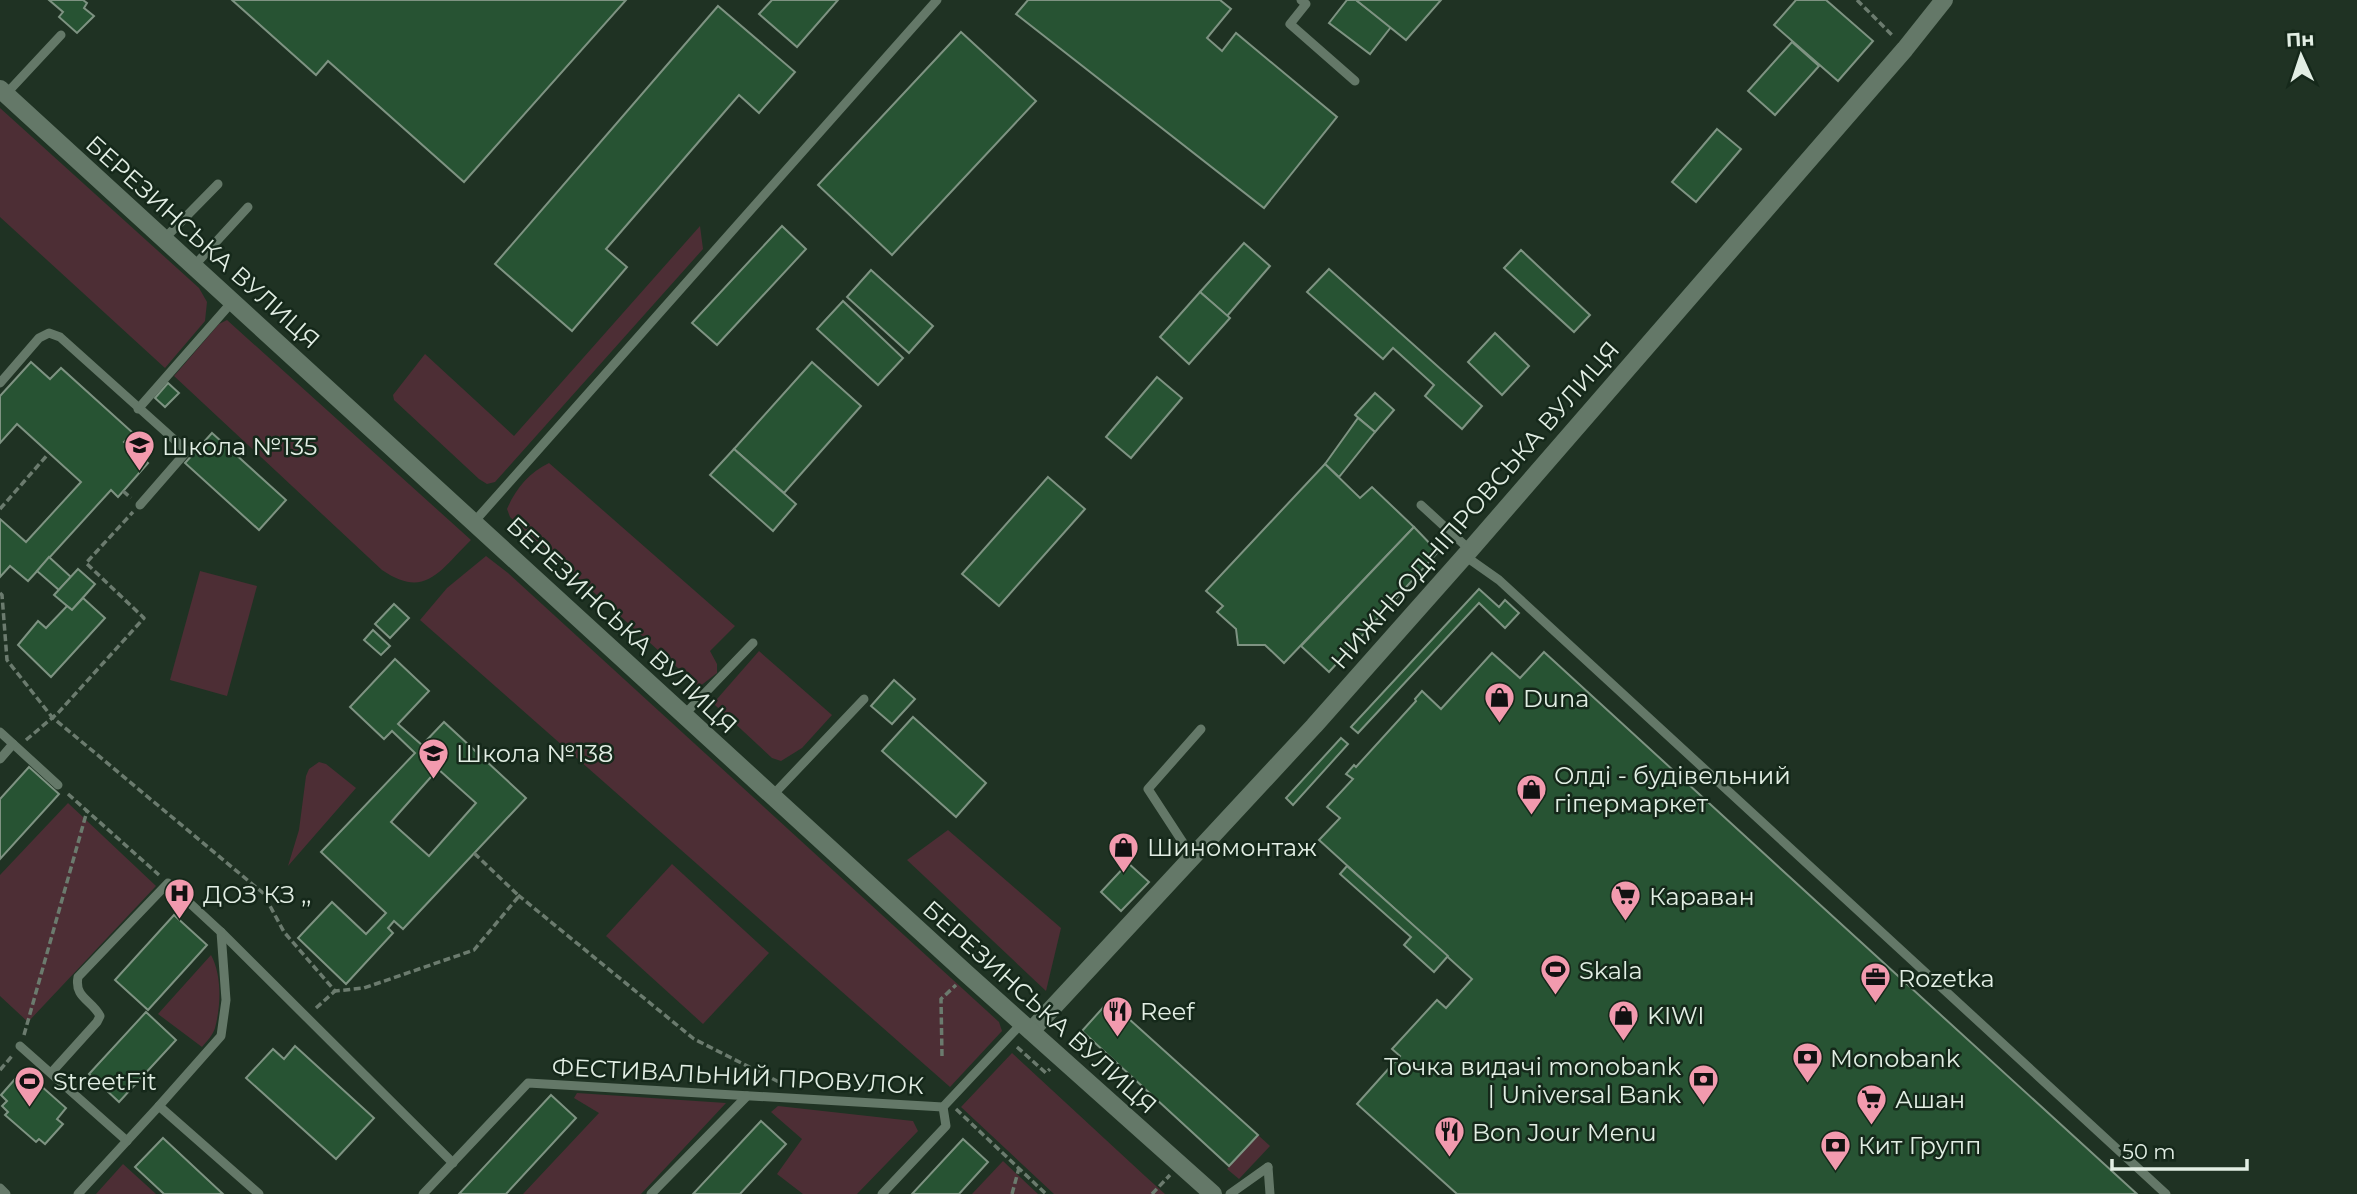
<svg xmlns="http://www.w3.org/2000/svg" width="2357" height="1194" viewBox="0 0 2357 1194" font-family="Montserrat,sans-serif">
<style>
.green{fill:#4d2e35}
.building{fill:#275333;stroke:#7e9382;stroke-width:2;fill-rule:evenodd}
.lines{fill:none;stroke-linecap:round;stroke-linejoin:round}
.path{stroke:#6b7b6e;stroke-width:3.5;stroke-dasharray:7 3.5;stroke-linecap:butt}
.lane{stroke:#647868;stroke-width:9}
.street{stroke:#647868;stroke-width:18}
.secondary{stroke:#647868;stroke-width:18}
.labels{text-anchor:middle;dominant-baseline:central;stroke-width:5;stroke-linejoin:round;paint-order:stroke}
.street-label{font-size:24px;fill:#e2eee4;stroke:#15281a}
.poi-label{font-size:24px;fill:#e2eee4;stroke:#15281a;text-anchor:start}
</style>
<rect width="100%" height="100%" fill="#1f3223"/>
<g class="green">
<path d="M 0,108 L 199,288 L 207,302 L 205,321 L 165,368 L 0,217 Z"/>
<path d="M 700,226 L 703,249 L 495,482 L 487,484 L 479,479 L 394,400 L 393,395 L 425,354 L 514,436 Z"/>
<path d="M 227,320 L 471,540 C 440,570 426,600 382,570 L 174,376 L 219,324 Z"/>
<path d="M 549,463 L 735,626 L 710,651 L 717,664 L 717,673 L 699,687 L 510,517 L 507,509 C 516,488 529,473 549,463 Z"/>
<path d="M 486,556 L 508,573 L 999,1022 L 1002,1031 L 950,1087 L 420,620 L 447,588 Z"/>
<path d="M 200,571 L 257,586 L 227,696 L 170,680 Z"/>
<path d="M 759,651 L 832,715 L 802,748 L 781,761 L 772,758 L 715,705 L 717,699 Z"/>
<path d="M 319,762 L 326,764 L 356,788 L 288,866 L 299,830 L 306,776 L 309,769 Z"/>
<path d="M 68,803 L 156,886 L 28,1022 L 0,996 L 0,875 Z"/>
<path d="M 948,830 L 1061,928 L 1046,991 L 907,860 Z"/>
<path d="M 672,864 L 769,953 L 703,1024 L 606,936 Z"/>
<path d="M 211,955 C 222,975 221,1006 215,1028 C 213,1035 207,1041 202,1047 L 158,1014 Z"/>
<path d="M 1012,1053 L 1145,1176 L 1165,1194 L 1054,1194 L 961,1107 Z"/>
<path d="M 577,1093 L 726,1103 L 641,1194 L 523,1194 L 599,1113 L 574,1098 Z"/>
<path d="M 778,1106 L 913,1121 L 918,1131 L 857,1194 L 803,1194 L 777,1174 L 802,1139 L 771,1112 Z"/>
<path d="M 1258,1135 L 1270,1146 L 1239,1179 L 1227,1169 Z"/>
<path d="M 1003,1161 L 1038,1194 L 972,1194 Z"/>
<path d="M 123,1164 L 156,1194 L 96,1194 Z"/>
</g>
<g class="building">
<path d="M 49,0 L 83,0 L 87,3 L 84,8 L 94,16 L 77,33 L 59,17 L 63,12 Z"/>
<path d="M 232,0 L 626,0 L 464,182 L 328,61 L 316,75 Z"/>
<path d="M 772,0 L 838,0 L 797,47 L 759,14 Z"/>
<path d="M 1028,0 L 1220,0 L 1231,9 L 1207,38 L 1222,51 L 1236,33 L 1337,117 L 1264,208 L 1016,14 Z"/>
<path d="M 1347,0 L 1356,0 L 1391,27 L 1370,54 L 1329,23 Z"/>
<path d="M 1356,0 L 1441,0 L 1406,40 Z"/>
<path d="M 1796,0 L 1826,0 L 1873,41 L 1838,81 L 1774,25 Z"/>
<path d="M 718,6 L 795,72 L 759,113 L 739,95 L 606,249 L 627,267 L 572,331 L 495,264 Z"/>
<path d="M 961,32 L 1036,101 L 892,255 L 818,185 Z"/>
<path d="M 1792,42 L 1819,66 L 1775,115 L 1748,91 Z"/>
<path d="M 1717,129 L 1741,149 L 1696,202 L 1672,182 Z"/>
<path d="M 782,226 L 806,249 L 717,345 L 692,323 Z"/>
<path d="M 1244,243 L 1270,266 L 1227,316 L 1200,292 Z"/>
<path d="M 1521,250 L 1590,315 L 1574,332 L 1504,268 Z"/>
<path d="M 1329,269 L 1482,406 L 1462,429 L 1425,396 L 1434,385 L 1393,348 L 1383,359 L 1307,292 Z"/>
<path d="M 871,270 L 933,326 L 909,353 L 847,297 Z"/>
<path d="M 1200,292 L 1230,318 L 1189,364 L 1160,337 Z"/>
<path d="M 843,301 L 903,358 L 878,385 L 817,329 Z"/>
<path d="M 1495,333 L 1529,366 L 1502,395 L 1468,362 Z"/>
<path d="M 31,362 L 50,379 L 61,368 L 133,433 L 124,442 L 148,463 L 118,497 L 111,490 L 28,581 L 10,566 L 0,577 L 0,519 L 26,542 L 81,482 L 17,424 L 0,443 L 0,396 Z"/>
<path d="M 812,362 L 861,406 L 784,493 L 734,449 Z"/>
<path d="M 1157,377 L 1182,398 L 1131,458 L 1106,437 Z"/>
<path d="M 168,383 L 179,393 L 165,407 L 155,398 Z"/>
<path d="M 1375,393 L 1394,410 L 1375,432 L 1355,415 Z"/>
<path d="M 1358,418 L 1375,432 L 1339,477 L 1325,464 Z"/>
<path d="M 212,433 L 286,500 L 259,530 L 185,463 Z"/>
<path d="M 734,449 L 796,504 L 773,531 L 710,475 Z"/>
<path d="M 1325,464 L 1360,498 L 1372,487 L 1414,527 L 1284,663 L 1265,645 L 1238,645 L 1236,629 L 1217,612 L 1223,606 L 1206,591 Z"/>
<path d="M 1048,477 L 1085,509 L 999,606 L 962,574 Z"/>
<path d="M 1414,527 L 1438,552 L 1329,672 L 1301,646 Z"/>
<path d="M 49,557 L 71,577 L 59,590 L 37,571 Z"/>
<path d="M 78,569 L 95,584 L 72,610 L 54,595 Z"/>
<path d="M 1479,589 L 1499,607 L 1505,600 L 1519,613 L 1505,628 L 1479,603 L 1358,733 L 1351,727 Z"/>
<path d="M 83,598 L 105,618 L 51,677 L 18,645 L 38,621 L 46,628 L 67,606 L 72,610 Z"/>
<path d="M 394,604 L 409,618 L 390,638 L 375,624 Z"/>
<path d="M 373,630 L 390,646 L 381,655 L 364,640 Z"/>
<path d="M 1544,652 L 1817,902 L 2137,1194 L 1457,1194 L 1357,1104 L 1400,1056 L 1392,1049 L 1437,1000 L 1446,1008 L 1472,979 L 1319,840 L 1340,818 L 1327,807 L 1353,779 L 1346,774 L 1354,765 L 1356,767 L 1416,701 L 1415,699 L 1422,691 L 1441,709 L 1492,653 L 1520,678 Z"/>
<path d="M 395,659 L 429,691 L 398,724 L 422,745 L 444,722 L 526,798 L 403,929 L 394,921 L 388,928 L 393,933 L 346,984 L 298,938 L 332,902 L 366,934 L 386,913 L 321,852 L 415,753 L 392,731 L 384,739 L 350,707 ZM 438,769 L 476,803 L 429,856 L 391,822 Z"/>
<path d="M 894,680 L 915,699 L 892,724 L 871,706 Z"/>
<path d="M 913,717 L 986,783 L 956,817 L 882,751 Z"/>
<path d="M 1341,738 L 1348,744 L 1293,805 L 1286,798 Z"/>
<path d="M 29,767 L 59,794 L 0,859 L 0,799 Z"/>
<path d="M 1128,863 L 1149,882 L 1121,911 L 1101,892 Z"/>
<path d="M 1347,866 L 1448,956 L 1434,972 L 1404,945 L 1411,937 L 1340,874 Z"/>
<path d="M 174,915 L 207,945 L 148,1010 L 115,980 Z"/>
<path d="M 1109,1001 L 1258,1135 L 1229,1166 L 1082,1031 Z"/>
<path d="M 146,1012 L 176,1040 L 119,1102 L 89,1074 Z"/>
<path d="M 295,1046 L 374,1118 L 336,1159 L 246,1078 L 273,1049 L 284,1059 Z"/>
<path d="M 23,1070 L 66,1108 L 57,1119 L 63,1124 L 45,1144 L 39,1139 L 36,1142 L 5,1115 L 8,1112 L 2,1106 L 7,1101 L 1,1095 Z"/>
<path d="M 551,1095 L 576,1118 L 506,1194 L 459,1194 Z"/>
<path d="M 761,1121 L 786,1144 L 740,1194 L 693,1194 Z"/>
<path d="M 163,1138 L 223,1194 L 164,1194 L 135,1167 Z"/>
<path d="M 963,1139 L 988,1162 L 959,1194 L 912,1194 Z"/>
</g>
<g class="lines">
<g class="path">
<path d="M 1857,0 L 1894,37"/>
<path d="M 123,491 L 131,498"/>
<path d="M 0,509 L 49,453"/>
<path d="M 0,593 L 2,595 L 7,660 L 52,717 L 263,893 L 284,932 L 335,991 L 364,988 L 474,950 L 519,896 L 474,853"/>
<path d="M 26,740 L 58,713 L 144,618 L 86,563 L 133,512"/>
<path d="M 68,794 L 159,875"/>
<path d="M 518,895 L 694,1039 L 781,1083"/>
<path d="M 316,1008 L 335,991"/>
<path d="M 24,1035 L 87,811"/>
<path d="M 1071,1045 L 1079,1036"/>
<path d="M 1017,1047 L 1046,1073 L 1050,1069"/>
<path d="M 942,1056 L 941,999 L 956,985"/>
<path d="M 0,1070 L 12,1056"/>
<path d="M 956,1109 L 1046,1194"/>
<path d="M 1012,1194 L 1019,1168"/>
<path d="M 1152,1194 L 1170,1175"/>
</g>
<g class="lane">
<path d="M 1301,0 L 1306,4 L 1290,24 L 1355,81"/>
<path d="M 6,94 L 61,35"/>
<path d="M 164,239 L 218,184"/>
<path d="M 194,266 L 248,207"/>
<path d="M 0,383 L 39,338 L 49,333 L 60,337 L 187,451 L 140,505"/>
<path d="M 138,409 L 232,302"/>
<path d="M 1421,505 L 1470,550"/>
<path d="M 474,522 L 937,0"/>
<path d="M 1465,556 L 1499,580 L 2166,1194"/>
<path d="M 683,716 L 753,643"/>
<path d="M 0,732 L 58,785"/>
<path d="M 0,759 L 13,744"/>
<path d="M 772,796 L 864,699"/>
<path d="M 1193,858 L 1148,789 L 1201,729"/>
<path d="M 221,932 L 453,1163"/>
<path d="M 20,1046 L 127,1141"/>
<path d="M 51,1073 L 97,1022 L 100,1016 C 92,1000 74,998 78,977 L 168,883 L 221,932 L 226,1000 L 221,1036 L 159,1106"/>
<path d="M 1268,1167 L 1270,1194"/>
<path d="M 0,1188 L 6,1194"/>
<path d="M 78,1194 L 159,1106 L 259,1194"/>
<path d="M 423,1194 L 528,1083 L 943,1107 L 1022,1023"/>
<path d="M 651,1194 L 747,1096"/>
<path d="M 882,1194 L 946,1126 L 943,1107"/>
<path d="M 1230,1194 L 1268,1167"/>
</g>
<path class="street" d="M 1031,1031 L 1314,726 L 1470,550 L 1905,49 L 1944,0"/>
<path class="secondary" d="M 0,89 L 967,974 L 1213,1194"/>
</g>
<defs>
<symbol id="school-pin" viewBox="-11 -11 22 30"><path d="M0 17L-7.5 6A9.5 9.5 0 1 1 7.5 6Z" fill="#f29aae" stroke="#15281a"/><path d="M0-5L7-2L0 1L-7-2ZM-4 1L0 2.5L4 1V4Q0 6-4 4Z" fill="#111"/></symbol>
<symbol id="shop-pin" viewBox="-11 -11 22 30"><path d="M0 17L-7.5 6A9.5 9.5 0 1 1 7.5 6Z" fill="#f29aae" stroke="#15281a"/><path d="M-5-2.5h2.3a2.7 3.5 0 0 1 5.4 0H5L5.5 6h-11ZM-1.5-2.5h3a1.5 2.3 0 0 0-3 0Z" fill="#111"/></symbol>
<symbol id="hospital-pin" viewBox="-11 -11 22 30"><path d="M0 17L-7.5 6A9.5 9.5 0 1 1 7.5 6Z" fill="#f29aae" stroke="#15281a"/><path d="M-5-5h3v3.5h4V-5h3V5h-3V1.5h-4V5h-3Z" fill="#111"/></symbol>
<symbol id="supermarket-pin" viewBox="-11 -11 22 30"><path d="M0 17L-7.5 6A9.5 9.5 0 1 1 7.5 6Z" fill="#f29aae" stroke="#15281a"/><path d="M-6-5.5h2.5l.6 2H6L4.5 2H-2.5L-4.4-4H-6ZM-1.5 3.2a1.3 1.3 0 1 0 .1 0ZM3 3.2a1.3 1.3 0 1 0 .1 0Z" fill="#111"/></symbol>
<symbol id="stadium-pin" viewBox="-11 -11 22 30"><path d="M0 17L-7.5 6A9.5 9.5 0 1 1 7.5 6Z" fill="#f29aae" stroke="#15281a"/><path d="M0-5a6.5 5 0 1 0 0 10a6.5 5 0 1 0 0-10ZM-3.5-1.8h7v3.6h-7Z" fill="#111"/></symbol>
<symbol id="office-pin" viewBox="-11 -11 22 30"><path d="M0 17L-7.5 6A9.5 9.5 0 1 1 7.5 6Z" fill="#f29aae" stroke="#15281a"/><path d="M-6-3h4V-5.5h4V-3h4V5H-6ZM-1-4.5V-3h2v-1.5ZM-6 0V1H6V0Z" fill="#111"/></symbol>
<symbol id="restaurant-pin" viewBox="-11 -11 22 30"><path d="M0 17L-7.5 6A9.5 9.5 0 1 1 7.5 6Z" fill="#f29aae" stroke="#15281a"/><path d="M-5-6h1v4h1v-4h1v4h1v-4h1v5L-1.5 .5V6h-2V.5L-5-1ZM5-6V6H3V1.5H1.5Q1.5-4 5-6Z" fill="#111"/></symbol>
<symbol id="bank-pin" viewBox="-11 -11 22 30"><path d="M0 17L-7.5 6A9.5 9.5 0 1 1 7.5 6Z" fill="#f29aae" stroke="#15281a"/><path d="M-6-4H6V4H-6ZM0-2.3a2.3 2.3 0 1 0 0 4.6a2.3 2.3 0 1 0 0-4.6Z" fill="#111"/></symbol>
</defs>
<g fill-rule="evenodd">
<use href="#school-pin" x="122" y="428" width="35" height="47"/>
<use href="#shop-pin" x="1482" y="680" width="35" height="47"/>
<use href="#school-pin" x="416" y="736" width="35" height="47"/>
<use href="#shop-pin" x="1514" y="772" width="35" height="47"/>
<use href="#shop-pin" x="1106" y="830" width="35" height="47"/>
<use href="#hospital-pin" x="162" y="876" width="35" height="47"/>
<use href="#supermarket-pin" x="1608" y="878" width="35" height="47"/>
<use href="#stadium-pin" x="1538" y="952" width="35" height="47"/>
<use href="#office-pin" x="1858" y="960" width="35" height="47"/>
<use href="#restaurant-pin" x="1100" y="994" width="35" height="47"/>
<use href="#shop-pin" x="1606" y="998" width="35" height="47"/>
<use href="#bank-pin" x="1790" y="1040" width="35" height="47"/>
<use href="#bank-pin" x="1686" y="1062" width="35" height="47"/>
<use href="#stadium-pin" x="12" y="1064" width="35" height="47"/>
<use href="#supermarket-pin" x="1854" y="1082" width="35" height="47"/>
<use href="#restaurant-pin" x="1432" y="1114" width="35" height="47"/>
<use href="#bank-pin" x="1818" y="1128" width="35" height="47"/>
</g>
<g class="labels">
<g class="street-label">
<text transform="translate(203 242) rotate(42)">БЕРЕЗИНСЬКА ВУЛИЦЯ</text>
<text transform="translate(1475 505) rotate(-49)">НИЖНЬОДНІПРОВСЬКА ВУЛИЦЯ</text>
<text transform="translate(622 625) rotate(43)">БЕРЕЗИНСЬКА ВУЛИЦЯ</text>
<text transform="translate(1040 1007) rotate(42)">БЕРЕЗИНСЬКА ВУЛИЦЯ</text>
<text transform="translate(738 1076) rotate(3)">ФЕСТИВАЛЬНИЙ ПРОВУЛОК</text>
</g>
<g class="poi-label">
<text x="162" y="446">Школа №135</text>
<text x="1523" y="698">Duna</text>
<text x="456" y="753">Школа №138</text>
<text x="1554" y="775">Олді - будівельний<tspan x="1554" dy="28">гіпермаркет</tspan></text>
<text x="1147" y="847">Шиномонтаж</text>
<text x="203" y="894">ДОЗ КЗ ,,</text>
<text x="1649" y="896">Караван</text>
<text x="1579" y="970">Skala</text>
<text x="1898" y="978">Rozetka</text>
<text x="1140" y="1011">Reef</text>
<text x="1647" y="1015">KIWI</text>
<text x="1830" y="1058">Monobank</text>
<text x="1681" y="1066" text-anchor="end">Точка видачі monobank<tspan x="1681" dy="28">| Universal Bank</tspan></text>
<text x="53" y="1081">StreetFit</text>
<text x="1895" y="1099">Ашан</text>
<text x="1472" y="1132">Bon Jour Menu</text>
<text x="1858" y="1145">Кит Групп</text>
</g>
</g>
<g transform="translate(2301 56) rotate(357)" stroke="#15281a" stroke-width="5" paint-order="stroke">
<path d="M0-5L12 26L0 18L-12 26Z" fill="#e2eee4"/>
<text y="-10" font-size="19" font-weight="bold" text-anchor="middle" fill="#e2eee4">Пн</text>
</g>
<path d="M2112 1159v10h135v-10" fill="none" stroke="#e2eee4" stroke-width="3.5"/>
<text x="2122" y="1159" font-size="21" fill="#e2eee4" stroke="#15281a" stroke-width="5" paint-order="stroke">50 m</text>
</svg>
